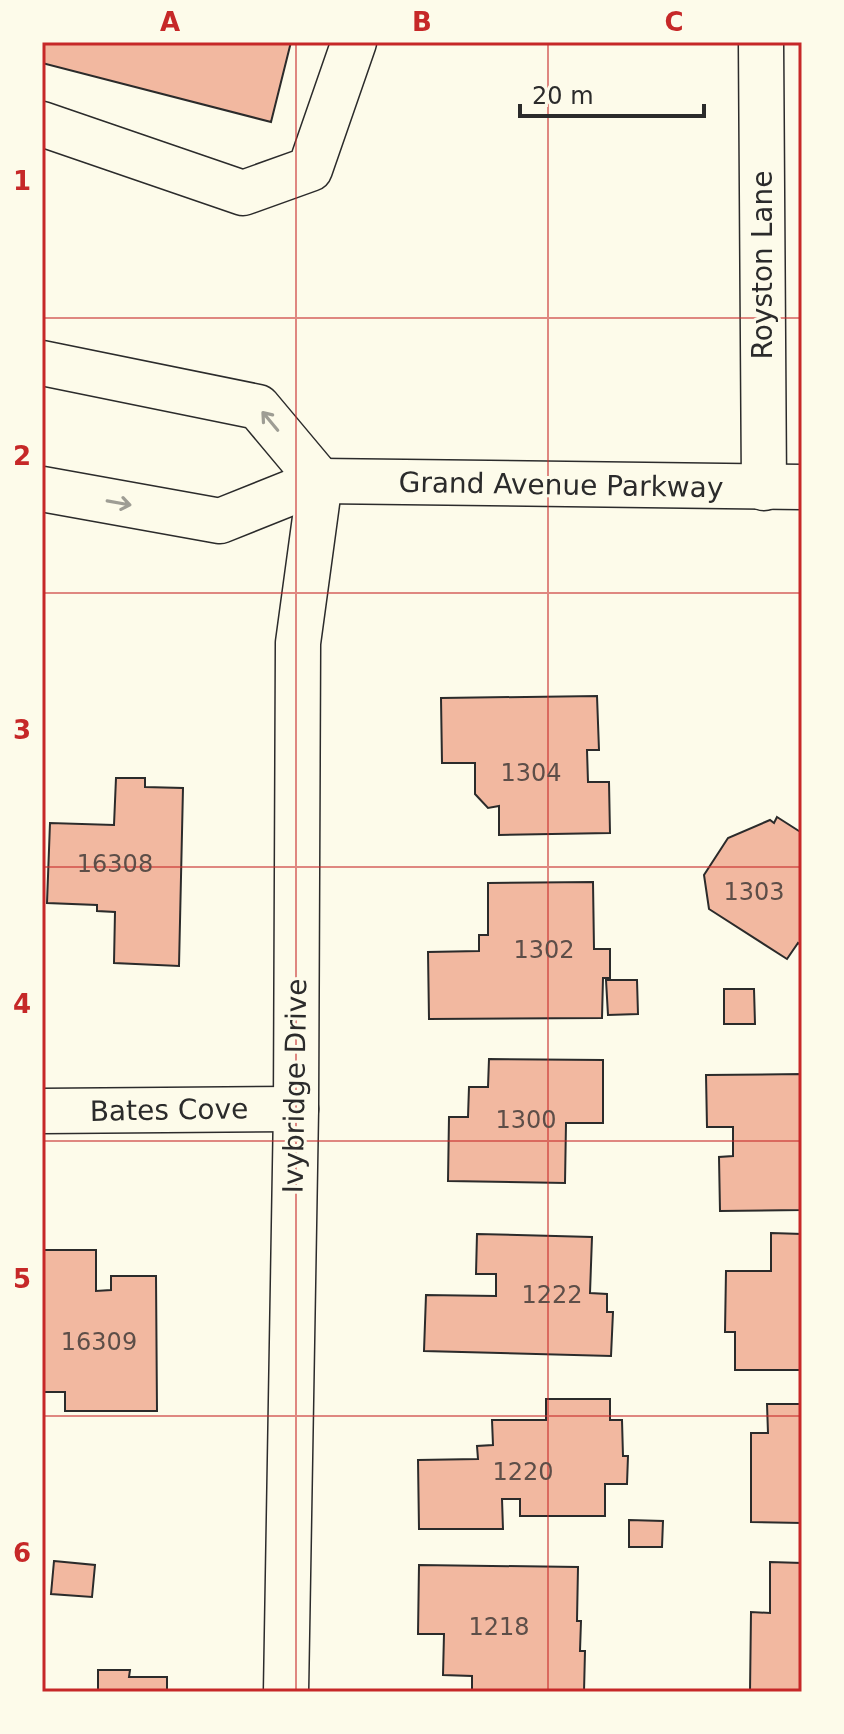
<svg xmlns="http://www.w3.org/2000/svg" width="844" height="1734" viewBox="0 0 844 1734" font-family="'DejaVu Sans',sans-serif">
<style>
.building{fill:#f2b8a0;stroke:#2b2b2b;stroke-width:2}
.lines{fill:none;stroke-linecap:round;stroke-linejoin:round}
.minor-casing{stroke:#2b2b2b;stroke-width:47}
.major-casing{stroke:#2b2b2b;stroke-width:47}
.minor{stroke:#fdfbea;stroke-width:44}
.major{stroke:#fdfbea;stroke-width:44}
.oneway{stroke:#9e9d94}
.grid{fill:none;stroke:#c62828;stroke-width:2;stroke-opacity:0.55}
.labels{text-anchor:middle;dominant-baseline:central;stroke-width:6;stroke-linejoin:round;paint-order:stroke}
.number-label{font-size:24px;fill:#5d4e48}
.street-label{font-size:28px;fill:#2b2b2b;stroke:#fdfbea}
.neatline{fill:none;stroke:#c62828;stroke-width:3}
.grid-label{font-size:26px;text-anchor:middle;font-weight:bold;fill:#c62828}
</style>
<rect width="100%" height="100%" fill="#fdfbea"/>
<g class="building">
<path d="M 42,42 L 291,42 L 271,122 L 42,63 Z"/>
<path d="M 597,696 L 599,750 L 587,750 L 588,782 L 609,782 L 610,833 L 499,835 L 499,806 L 488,808 L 475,794 L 475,763 L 442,763 L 441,698 Z"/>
<path d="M 116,778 L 145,778 L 145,787 L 183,788 L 179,966 L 114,963 L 115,912 L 97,911 L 97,905 L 47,903 L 50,823 L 114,825 Z"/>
<path d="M 777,817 L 802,833 L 802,946 L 798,943 L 787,959 L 709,909 L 704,875 L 728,838 L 770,820 L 774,823 Z"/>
<path d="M 593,882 L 594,949 L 610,949 L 610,978 L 603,978 L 602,1018 L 429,1019 L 428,952 L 479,951 L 479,935 L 488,935 L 488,883 Z"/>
<path d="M 606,980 L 637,980 L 638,1014 L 608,1015 Z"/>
<path d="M 724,989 L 754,989 L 755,1024 L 724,1024 Z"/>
<path d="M 489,1059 L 603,1060 L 603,1123 L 566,1123 L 565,1183 L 448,1181 L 449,1117 L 468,1117 L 469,1087 L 488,1087 Z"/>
<path d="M 802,1074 L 802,1210 L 720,1211 L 719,1157 L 733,1156 L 733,1127 L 707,1127 L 706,1075 Z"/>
<path d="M 771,1233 L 802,1234 L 802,1370 L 735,1370 L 735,1332 L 725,1332 L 726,1271 L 771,1271 Z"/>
<path d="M 477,1234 L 592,1237 L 590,1293 L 607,1294 L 607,1312 L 613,1312 L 611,1356 L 424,1351 L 426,1295 L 496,1296 L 496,1274 L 476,1274 Z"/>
<path d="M 42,1250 L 96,1250 L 96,1291 L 111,1290 L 111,1276 L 156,1276 L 157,1411 L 65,1411 L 65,1392 L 42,1392 Z"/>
<path d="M 546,1399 L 610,1399 L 610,1420 L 622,1420 L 623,1456 L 628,1456 L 627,1484 L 605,1484 L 605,1516 L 520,1516 L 520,1499 L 502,1499 L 503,1529 L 419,1529 L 418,1460 L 478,1459 L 477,1446 L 493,1445 L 492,1420 L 546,1420 Z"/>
<path d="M 767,1404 L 802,1404 L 802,1523 L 751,1522 L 751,1433 L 768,1433 Z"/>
<path d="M 629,1520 L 663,1521 L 662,1547 L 629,1547 Z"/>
<path d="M 54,1561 L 95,1565 L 92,1597 L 51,1594 Z"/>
<path d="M 770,1562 L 802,1563 L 802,1692 L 750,1692 L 751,1612 L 770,1613 Z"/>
<path d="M 419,1565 L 578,1567 L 577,1621 L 581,1621 L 580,1651 L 585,1651 L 584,1692 L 472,1692 L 472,1676 L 443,1675 L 444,1634 L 418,1634 Z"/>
<path d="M 98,1670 L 130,1670 L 129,1677 L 167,1677 L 167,1692 L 98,1692 Z"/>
</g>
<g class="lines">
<defs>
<g id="minor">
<path d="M 761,42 L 764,488"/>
<path d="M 42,124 L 243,193 L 310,169 L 354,42"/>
<path d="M 42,1111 L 296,1109"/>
<path d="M 286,1692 L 296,1109 L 298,643 L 320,481"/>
</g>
<g id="major">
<path d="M 42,363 L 258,407 L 320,481"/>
<path d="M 42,489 L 220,521 L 320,481 L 802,487"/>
</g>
</defs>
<use href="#minor" class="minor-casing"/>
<use href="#major" class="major-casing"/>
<use href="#minor" class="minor"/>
<use href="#major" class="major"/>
</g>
<defs><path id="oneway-shaft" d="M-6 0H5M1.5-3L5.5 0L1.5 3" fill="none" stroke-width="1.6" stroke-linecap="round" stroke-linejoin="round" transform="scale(2)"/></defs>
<g class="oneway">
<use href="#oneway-shaft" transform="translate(270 421) rotate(-130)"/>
<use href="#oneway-shaft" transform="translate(119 503) rotate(10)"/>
</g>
<path class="grid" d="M 296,42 L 296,1692M 548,42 L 548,1692M 42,318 L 802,318M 42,593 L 802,593M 42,867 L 802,867M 42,1141 L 802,1141M 42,1416 L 802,1416"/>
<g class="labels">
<g class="number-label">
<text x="531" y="773">1304</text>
<text x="115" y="864">16308</text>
<text x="754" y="892">1303</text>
<text x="544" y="950">1302</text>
<text x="526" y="1120">1300</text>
<text x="552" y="1295">1222</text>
<text x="99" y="1342">16309</text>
<text x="523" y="1472">1220</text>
<text x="499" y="1627">1218</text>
</g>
<g class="street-label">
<text transform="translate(762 265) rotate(-90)">Royston Lane</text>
<text transform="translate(561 485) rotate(1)">Grand Avenue Parkway</text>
<text transform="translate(295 1086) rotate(-89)">Ivybridge Drive</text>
<text transform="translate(169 1110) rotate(-1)">Bates Cove</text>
</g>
</g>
<rect width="844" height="1734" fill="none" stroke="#fdfbea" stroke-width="88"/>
<path d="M520 104v12h184v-12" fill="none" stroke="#2b2b2b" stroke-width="4"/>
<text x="532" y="104" font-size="24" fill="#2b2b2b" stroke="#fdfbea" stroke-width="6" paint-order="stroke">20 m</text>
<rect x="44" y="44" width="756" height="1646" class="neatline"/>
<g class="grid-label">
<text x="170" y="31">A</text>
<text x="422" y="31">B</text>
<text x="674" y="31">C</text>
<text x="22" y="190">1</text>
<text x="22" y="465">2</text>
<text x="22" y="739">3</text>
<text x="22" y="1013">4</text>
<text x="22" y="1288">5</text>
<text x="22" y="1562">6</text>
</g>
</svg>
